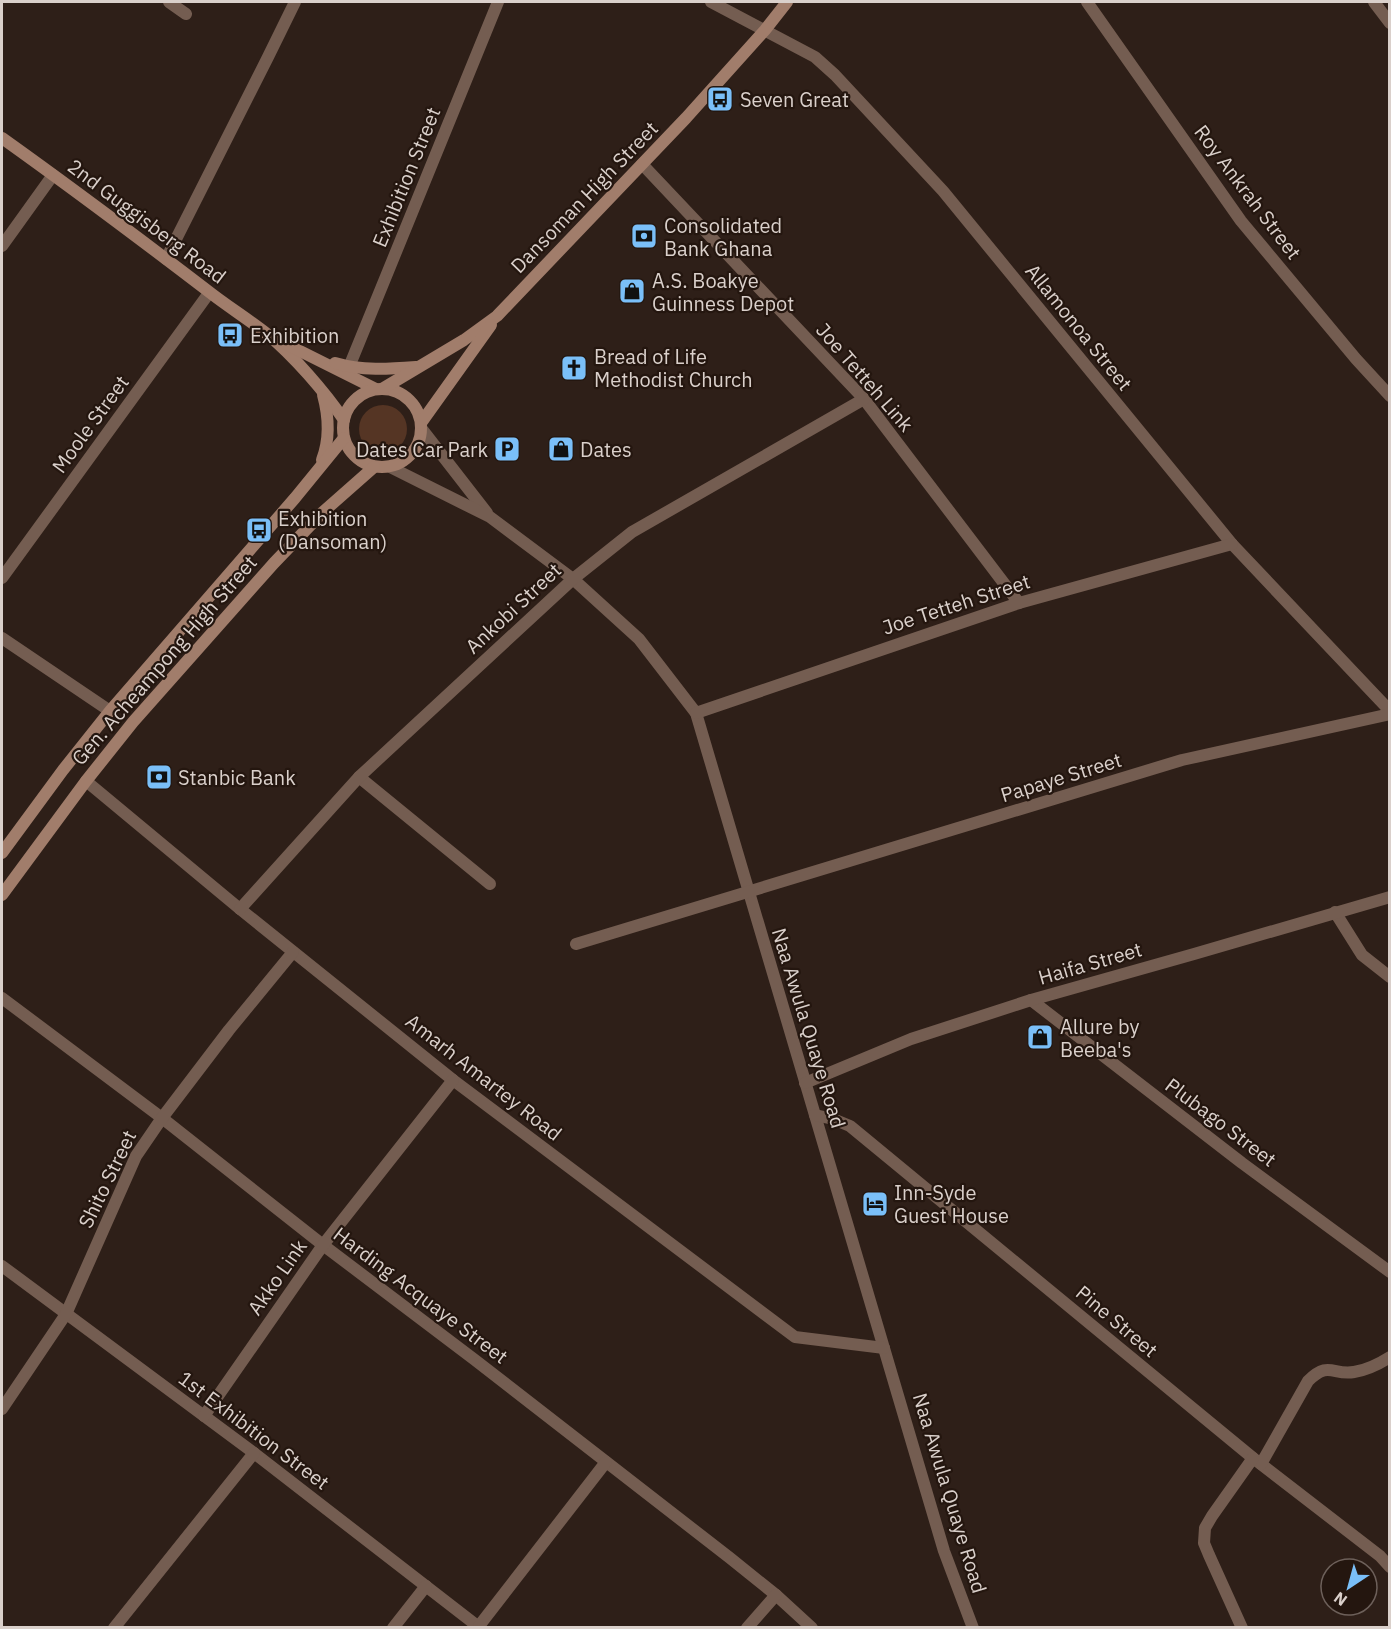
<svg xmlns="http://www.w3.org/2000/svg" width="1391" height="1629" viewBox="0 0 1391 1629" font-family="'IBM Plex Sans',sans-serif">
<style>
.green{fill:#553524}
.lines{fill:none;stroke-linecap:round;stroke-linejoin:round}
.street{stroke:#745d51;stroke-width:12}
.secondary{stroke:#a17d6b;stroke-width:12}
.labels{text-anchor:middle;dominant-baseline:central;stroke-width:4.5;stroke-linejoin:round;paint-order:stroke}
.poi-label{font-size:20px;fill:#dad0cb;stroke:#24160f;text-anchor:start}
.street-label{font-size:20px;fill:#dad0cb;stroke:#24160f}
</style>
<rect width="100%" height="100%" fill="#2e1f18"/>
<circle class="green" cx="383" cy="429" r="24"/>
<g class="lines">
<g class="street">
<path d="M 169,2 L 186,14"/>
<path d="M 711,2 L 815,57 L 835,75 L 943,191 L 1232,544 L 1390,711"/>
<path d="M 1087,2 L 1241,221 L 1356,359 L 1390,396"/>
<path d="M 1374,2 L 1390,23"/>
<path d="M 642,164 L 864,399 L 1019,603"/>
<path d="M 2,246 L 53,175"/>
<path d="M 166,259 L 268,57 L 295,2"/>
<path d="M 349,367 L 498,2"/>
<path d="M 421,428 L 487,513"/>
<path d="M 390,467 L 490,517 L 573,579 L 639,639 L 696,713 L 944,1551 L 973,1628"/>
<path d="M 2,578 L 209,293"/>
<path d="M 2,638 L 110,711"/>
<path d="M 696,713 L 1019,603 L 1232,544"/>
<path d="M 359,777 L 490,884"/>
<path d="M 86,781 L 240,909 L 453,1080 L 795,1337 L 884,1348"/>
<path d="M 240,909 L 359,777 L 573,579 L 632,532 L 864,399"/>
<path d="M 1335,912 L 1362,955 L 1390,977"/>
<path d="M 576,944 L 1182,760 L 1390,714"/>
<path d="M 2,998 L 162,1118 L 323,1245 L 475,1360 L 730,1558 L 776,1595 L 812,1628"/>
<path d="M 1031,1000 L 1242,1163 L 1390,1272"/>
<path d="M 805,1083 L 911,1039 L 1031,1000 L 1194,954 L 1390,897"/>
<path d="M 815,1115 L 833,1119 L 850,1126 L 1253,1458 L 1380,1556 L 1390,1567"/>
<path d="M 2,1266 L 254,1453 L 480,1628"/>
<path d="M 2,1409 L 66,1314 L 136,1156 L 162,1118 L 229,1030 L 293,952"/>
<path d="M 204,1416 L 323,1245 L 453,1080"/>
<path d="M 1261,1464 L 1308,1381 C 1329,1360 1333,1376 1354,1372 C 1367,1370 1379,1364 1390,1357"/>
<path d="M 479,1626 L 606,1462"/>
<path d="M 114,1628 L 254,1453"/>
<path d="M 393,1628 L 426,1586"/>
<path d="M 747,1628 L 776,1595"/>
<path d="M 1242,1628 L 1209,1555 L 1204,1543 L 1205,1528 L 1212,1516 L 1253,1458"/>
</g>
<g class="secondary">
<path d="M 2,138 C 72,188 140,239 208,291 C 227,306 248,319 267,334 C 293,355 325,392 344,420"/>
<path d="M 280,341 L 376,389"/>
<path d="M 335,363 C 362,371 389,369 416,367"/>
<circle cx="382" cy="428" r="39"/>
<path d="M 382,389 L 464,340 L 497,316 L 686,118 L 765,30 L 787,2"/>
<path d="M 421,423 L 491,325"/>
<path d="M 322,460 C 330,439 329,417 323,395"/>
<path d="M 2,853 L 63,770 L 110,711 L 295,498 L 344,438"/>
<path d="M 2,895 L 86,781 L 133,722 L 274,563 L 323,512 L 374,467"/>
</g>
</g>
<defs>
<symbol id="bus-square" viewBox="-11 -11 22 22"><rect x="-9" y="-9" width="18" height="18" rx="4" fill="#7abff8" stroke="#24160f"/><path d="M-5-6H5V4H4V6H2V4H-2V6H-4V4H-5ZM-3.5-4V0h7V-4ZM-3.5 1.2v1.5H-2V1.2ZM2 1.2v1.5H3.5V1.2Z" fill="#111"/></symbol>
<symbol id="bank-square" viewBox="-11 -11 22 22"><rect x="-9" y="-9" width="18" height="18" rx="4" fill="#7abff8" stroke="#24160f"/><path d="M-6-4H6V4H-6ZM0-2.3a2.3 2.3 0 1 0 0 4.6a2.3 2.3 0 1 0 0-4.6Z" fill="#111"/></symbol>
<symbol id="shop-square" viewBox="-11 -11 22 22"><rect x="-9" y="-9" width="18" height="18" rx="4" fill="#7abff8" stroke="#24160f"/><path d="M-5-2.5h2.3a2.7 3.5 0 0 1 5.4 0H5L5.5 6h-11ZM-1.5-2.5h3a1.5 2.3 0 0 0-3 0Z" fill="#111"/></symbol>
<symbol id="church-square" viewBox="-11 -11 22 22"><rect x="-9" y="-9" width="18" height="18" rx="4" fill="#7abff8" stroke="#24160f"/><path d="M-1.2-6h2.4v3.5h3.3v2.4h-3.3V6h-2.4V-.1h-3.3v-2.4h3.3Z" fill="#111"/></symbol>
<symbol id="parking-square" viewBox="-11 -11 22 22"><rect x="-9" y="-9" width="18" height="18" rx="4" fill="#7abff8" stroke="#24160f"/><path d="M-3.5-5.5H1a3.5 3.5 0 0 1 0 7H-1V5.5H-3.5ZM-1-3.4V-.6H.8a1.4 1.4 0 0 0 0-2.8Z" fill="#111"/></symbol>
<symbol id="hotel-square" viewBox="-11 -11 22 22"><rect x="-9" y="-9" width="18" height="18" rx="4" fill="#7abff8" stroke="#24160f"/><path d="M-6-4.5h1.5V1H6V5H4.5V3h-9V5H-6ZM-4 0a1.8 1.8 0 1 1 3.6 0ZM.5 0V-2.5h3Q6-2.5 6 0Z" fill="#111"/></symbol>
</defs>
<g fill-rule="evenodd">
<use href="#bus-square" x="705" y="84" width="30" height="30"/>
<use href="#bank-square" x="629" y="221" width="30" height="30"/>
<use href="#shop-square" x="617" y="276" width="30" height="30"/>
<use href="#bus-square" x="215" y="320" width="30" height="30"/>
<use href="#church-square" x="559" y="353" width="30" height="30"/>
<use href="#parking-square" x="492" y="434" width="30" height="30"/>
<use href="#shop-square" x="546" y="434" width="30" height="30"/>
<use href="#bus-square" x="244" y="515" width="30" height="30"/>
<use href="#bank-square" x="144" y="762" width="30" height="30"/>
<use href="#shop-square" x="1025" y="1022" width="30" height="30"/>
<use href="#hotel-square" x="860" y="1189" width="30" height="30"/>
</g>
<g class="labels">
<g class="poi-label">
<text x="740" y="99">Seven Great</text>
<text x="664" y="225">Consolidated<tspan x="664" dy="23">Bank Ghana</tspan></text>
<text x="652" y="280">A.S. Boakye<tspan x="652" dy="23">Guinness Depot</tspan></text>
<text x="250" y="335">Exhibition</text>
<text x="594" y="356">Bread of Life<tspan x="594" dy="23">Methodist Church</tspan></text>
<text x="488" y="449" text-anchor="end">Dates Car Park</text>
<text x="580" y="449">Dates</text>
<text x="278" y="518">Exhibition<tspan x="278" dy="23">(Dansoman)</tspan></text>
<text x="178" y="777">Stanbic Bank</text>
<text x="1060" y="1026">Allure by<tspan x="1060" dy="23">Beeba's</tspan></text>
<text x="894" y="1192">Inn-Syde<tspan x="894" dy="23">Guest House</tspan></text>
</g>
<g class="street-label">
<text transform="translate(406 177) rotate(-68)">Exhibition Street</text>
<text transform="translate(1248 192) rotate(53)">Roy Ankrah Street</text>
<text transform="translate(584 197) rotate(-46)">Dansoman High Street</text>
<text transform="translate(147 221) rotate(37)">2nd Guggisberg Road</text>
<text transform="translate(1079 327) rotate(51)">Allamonoa Street</text>
<text transform="translate(865 377) rotate(49)">Joe Tetteh Link</text>
<text transform="translate(90 424) rotate(-54)">Moole Street</text>
<text transform="translate(956 604) rotate(-18)">Joe Tetteh Street</text>
<text transform="translate(513 608) rotate(-43)">Ankobi Street</text>
<text transform="translate(164 660) rotate(-49)">Gen. Acheampong High Street</text>
<text transform="translate(1061 777) rotate(-17)">Papaye Street</text>
<text transform="translate(1090 963) rotate(-16)">Haifa Street</text>
<text transform="translate(809 1028) rotate(73)">Naa Awula Quaye Road</text>
<text transform="translate(484 1077) rotate(38)">Amarh Amartey Road</text>
<text transform="translate(1221 1122) rotate(37)">Plubago Street</text>
<text transform="translate(107 1179) rotate(-64)">Shito Street</text>
<text transform="translate(277 1277) rotate(-55)">Akko Link</text>
<text transform="translate(421 1295) rotate(37)">Harding Acquaye Street</text>
<text transform="translate(1117 1321) rotate(40)">Pine Street</text>
<text transform="translate(254 1430) rotate(37)">1st Exhibition Street</text>
<text transform="translate(950 1493) rotate(73)">Naa Awula Quaye Road</text>
</g>
</g>
<rect width="1391" height="1629" fill="none" stroke="#dad0cb" stroke-width="6"/>
<g transform="translate(1349 1587) rotate(216)"><circle r="28" fill="#24160f" stroke="#6d605a" stroke-width="1.5"/>
<path d="M0-4.5L10 22L0 15L-10 22Z" fill="#7abff8"/>
<text y="-9" font-size="16" font-weight="bold" text-anchor="middle" fill="#dad0cb">N</text>
</g>
</svg>
